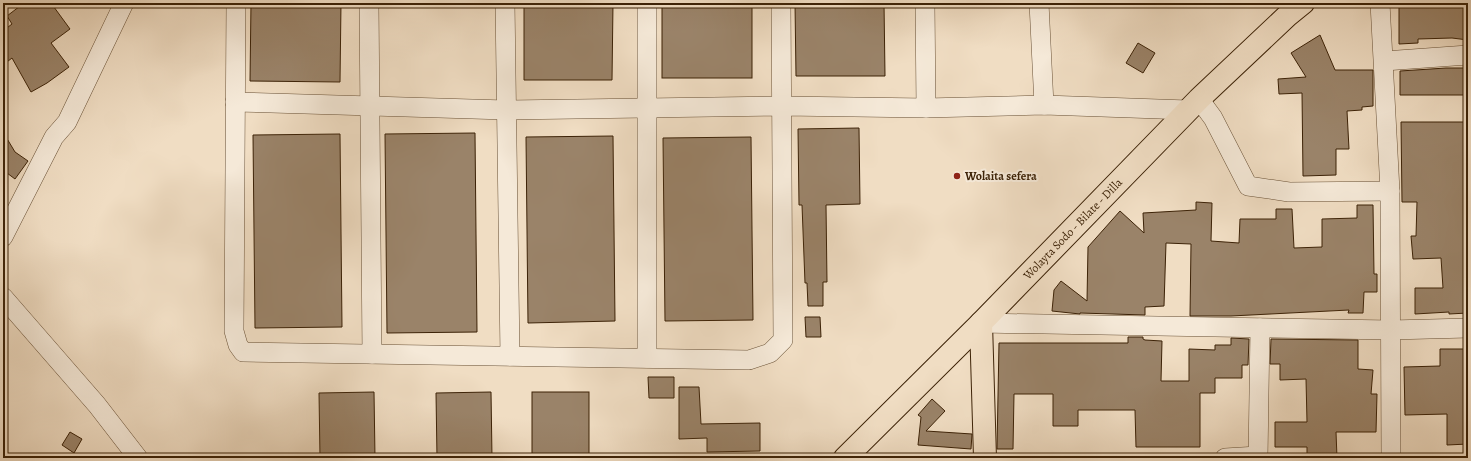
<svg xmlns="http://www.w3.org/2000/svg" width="1471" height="461" viewBox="0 0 1471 461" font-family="Alegreya,serif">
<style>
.building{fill:#9a8369;stroke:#3c2207}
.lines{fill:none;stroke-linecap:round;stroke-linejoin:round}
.minor-casing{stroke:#695136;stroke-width:20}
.major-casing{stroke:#3c2207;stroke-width:24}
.minor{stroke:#f5e9d8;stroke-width:19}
.major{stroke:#f0ddc3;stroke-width:22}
.poi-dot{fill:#8f2418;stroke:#f5e9d8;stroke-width:1.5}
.labels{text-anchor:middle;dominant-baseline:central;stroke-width:4;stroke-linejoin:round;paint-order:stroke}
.poi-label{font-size:12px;font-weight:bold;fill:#3c2207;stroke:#f5e9d8;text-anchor:start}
.street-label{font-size:12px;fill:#3c2207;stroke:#f5e9d8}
</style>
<rect width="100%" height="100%" fill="#f0ddc3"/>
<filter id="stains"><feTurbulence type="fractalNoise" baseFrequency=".005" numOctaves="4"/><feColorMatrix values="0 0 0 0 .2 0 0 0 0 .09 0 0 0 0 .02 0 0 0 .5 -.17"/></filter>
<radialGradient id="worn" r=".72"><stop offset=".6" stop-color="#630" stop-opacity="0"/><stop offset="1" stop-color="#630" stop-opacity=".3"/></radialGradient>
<g class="building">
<path d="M 24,3 L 51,3 L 70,29 L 51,43 L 69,67 L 47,83 L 31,92 L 12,58 L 3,65 L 3,31 L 12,24 L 7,16 Z"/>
<path d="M 251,3 L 341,3 L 340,82 L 250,81 Z"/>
<path d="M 524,3 L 613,3 L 612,80 L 524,80 Z"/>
<rect x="662" y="3" width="90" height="75"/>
<path d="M 795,3 L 884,3 L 885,76 L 796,76 Z"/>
<path d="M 1399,3 L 1468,3 L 1468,40 L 1452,38 L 1418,39 L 1418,43 L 1399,44 Z"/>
<path d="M 1320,35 L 1335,70 L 1373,70 L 1373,106 L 1362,107 L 1362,110 L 1347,111 L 1349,149 L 1336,149 L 1336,175 L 1303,176 L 1302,93 L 1279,94 L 1278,79 L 1306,77 L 1291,53 Z"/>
<path d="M 1138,43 L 1155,53 L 1143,73 L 1126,63 Z"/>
<path d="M 1446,68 L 1468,68 L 1467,95 L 1400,95 L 1400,71 Z"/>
<path d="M 1401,122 L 1466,122 L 1466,130 L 1468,130 L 1468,313 L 1449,314 L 1449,312 L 1415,314 L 1415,288 L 1443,288 L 1441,258 L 1413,259 L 1411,236 L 1416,236 L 1417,202 L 1402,202 Z"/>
<path d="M 859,128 L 860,204 L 826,205 L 827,282 L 823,282 L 823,306 L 808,306 L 807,283 L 805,283 L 802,205 L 799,205 L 798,129 Z"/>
<path d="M 3,132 L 15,152 L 28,161 L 15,179 L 3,170 Z"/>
<path d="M 475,133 L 477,332 L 387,333 L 385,134 Z"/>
<path d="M 340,134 L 342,327 L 255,328 L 253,135 Z"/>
<path d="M 613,136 L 615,321 L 528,323 L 526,137 Z"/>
<path d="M 751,137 L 753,320 L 665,321 L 663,138 Z"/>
<path d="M 1196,202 L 1212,203 L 1211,241 L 1239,243 L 1240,219 L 1276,219 L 1276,209 L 1292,209 L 1294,248 L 1322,247 L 1322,219 L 1357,218 L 1357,205 L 1373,205 L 1374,274 L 1377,274 L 1377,292 L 1364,292 L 1363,313 L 1348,313 L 1349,310 L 1231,316 L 1190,316 L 1191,244 L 1166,243 L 1164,306 L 1145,307 L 1145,315 L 1080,313 L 1080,314 L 1052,311 L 1054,290 L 1061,281 L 1087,301 L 1088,247 L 1120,211 L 1144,233 L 1143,213 L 1196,210 Z"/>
<path d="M 805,317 L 820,317 L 821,337 L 806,337 Z"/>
<path d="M 1128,337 L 1143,337 L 1143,339 L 1145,340 L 1162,341 L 1161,381 L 1189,381 L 1189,349 L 1215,350 L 1215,345 L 1231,345 L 1231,338 L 1249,339 L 1248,365 L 1242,365 L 1242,378 L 1215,378 L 1215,393 L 1200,393 L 1200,447 L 1136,447 L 1135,410 L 1078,410 L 1078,426 L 1053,426 L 1053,394 L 1014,394 L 1013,449 L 997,449 L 999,343 L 1128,343 Z"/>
<path d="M 1271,339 L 1358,340 L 1358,369 L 1373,370 L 1371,394 L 1377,394 L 1376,432 L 1336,432 L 1337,458 L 1307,458 L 1307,447 L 1275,447 L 1275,422 L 1307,422 L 1306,379 L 1280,380 L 1280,364 L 1270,364 Z"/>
<path d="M 1440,349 L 1468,349 L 1468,444 L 1447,445 L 1447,414 L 1405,415 L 1404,367 L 1440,366 Z"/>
<path d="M 648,377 L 674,377 L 674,398 L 649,398 Z"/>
<path d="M 679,387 L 699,387 L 701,424 L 760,423 L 760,451 L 707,452 L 707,438 L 679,439 Z"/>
<path d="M 374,392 L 375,458 L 320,458 L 319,393 Z"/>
<path d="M 491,392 L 492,458 L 437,458 L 436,393 Z"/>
<rect x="532" y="392" width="57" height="66"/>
<path d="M 932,399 L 945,411 L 926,431 L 972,434 L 971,449 L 918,445 L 921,417 L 918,415 Z"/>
<path d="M 70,432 L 82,439 L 74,453 L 62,445 Z"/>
</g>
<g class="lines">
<defs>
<g id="minor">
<path d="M 236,3 L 234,331 L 238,345 L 243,352 L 749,360 L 770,353 L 783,340 L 781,3"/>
<path d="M 369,3 L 372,354"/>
<path d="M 505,3 L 510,356"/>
<path d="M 647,3 L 647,358"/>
<path d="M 925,3 L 926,108"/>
<path d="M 1039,3 L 1044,105"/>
<path d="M 1380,3 L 1390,191 L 1391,458"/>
<path d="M 1384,61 L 1468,55"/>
<path d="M 1199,99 L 1213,118 L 1248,186 L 1289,192 L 1390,191"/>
<path d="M 235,102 L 506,110 L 783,106 L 926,108 L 1044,105 L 1188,110"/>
<path d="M 3,237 L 54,137 L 67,122 L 124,3"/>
<path d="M 3,297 L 97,405 L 138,458"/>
<path d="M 981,323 L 1391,330 L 1468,328"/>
<path d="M 1225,458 L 1258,456"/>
<path d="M 1258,458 L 1260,328"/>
</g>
<g id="major">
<path d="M 981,323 L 985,458"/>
<path id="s1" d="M 845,458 L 981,323 L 1199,99 L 1287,16 L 1303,3"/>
</g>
</defs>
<use href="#minor" class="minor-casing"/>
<use href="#major" class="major-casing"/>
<use href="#minor" class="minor"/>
<use href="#major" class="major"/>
</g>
<circle class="poi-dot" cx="957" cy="176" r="4"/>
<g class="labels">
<g class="poi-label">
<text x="965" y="176">Wolaita sefera</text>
</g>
<g class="street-label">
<text stroke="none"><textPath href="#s1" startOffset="323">Wolayta Sodo - Bilate - Dilla</textPath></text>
</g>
</g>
<rect width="1471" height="461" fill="none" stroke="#f0ddc3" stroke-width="16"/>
<rect x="4" y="4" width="1463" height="453" fill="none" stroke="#3c2207" stroke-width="2"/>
<rect x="8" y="8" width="1455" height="445" fill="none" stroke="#3c2207"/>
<rect width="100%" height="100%" filter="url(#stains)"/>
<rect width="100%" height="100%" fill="url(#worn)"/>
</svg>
